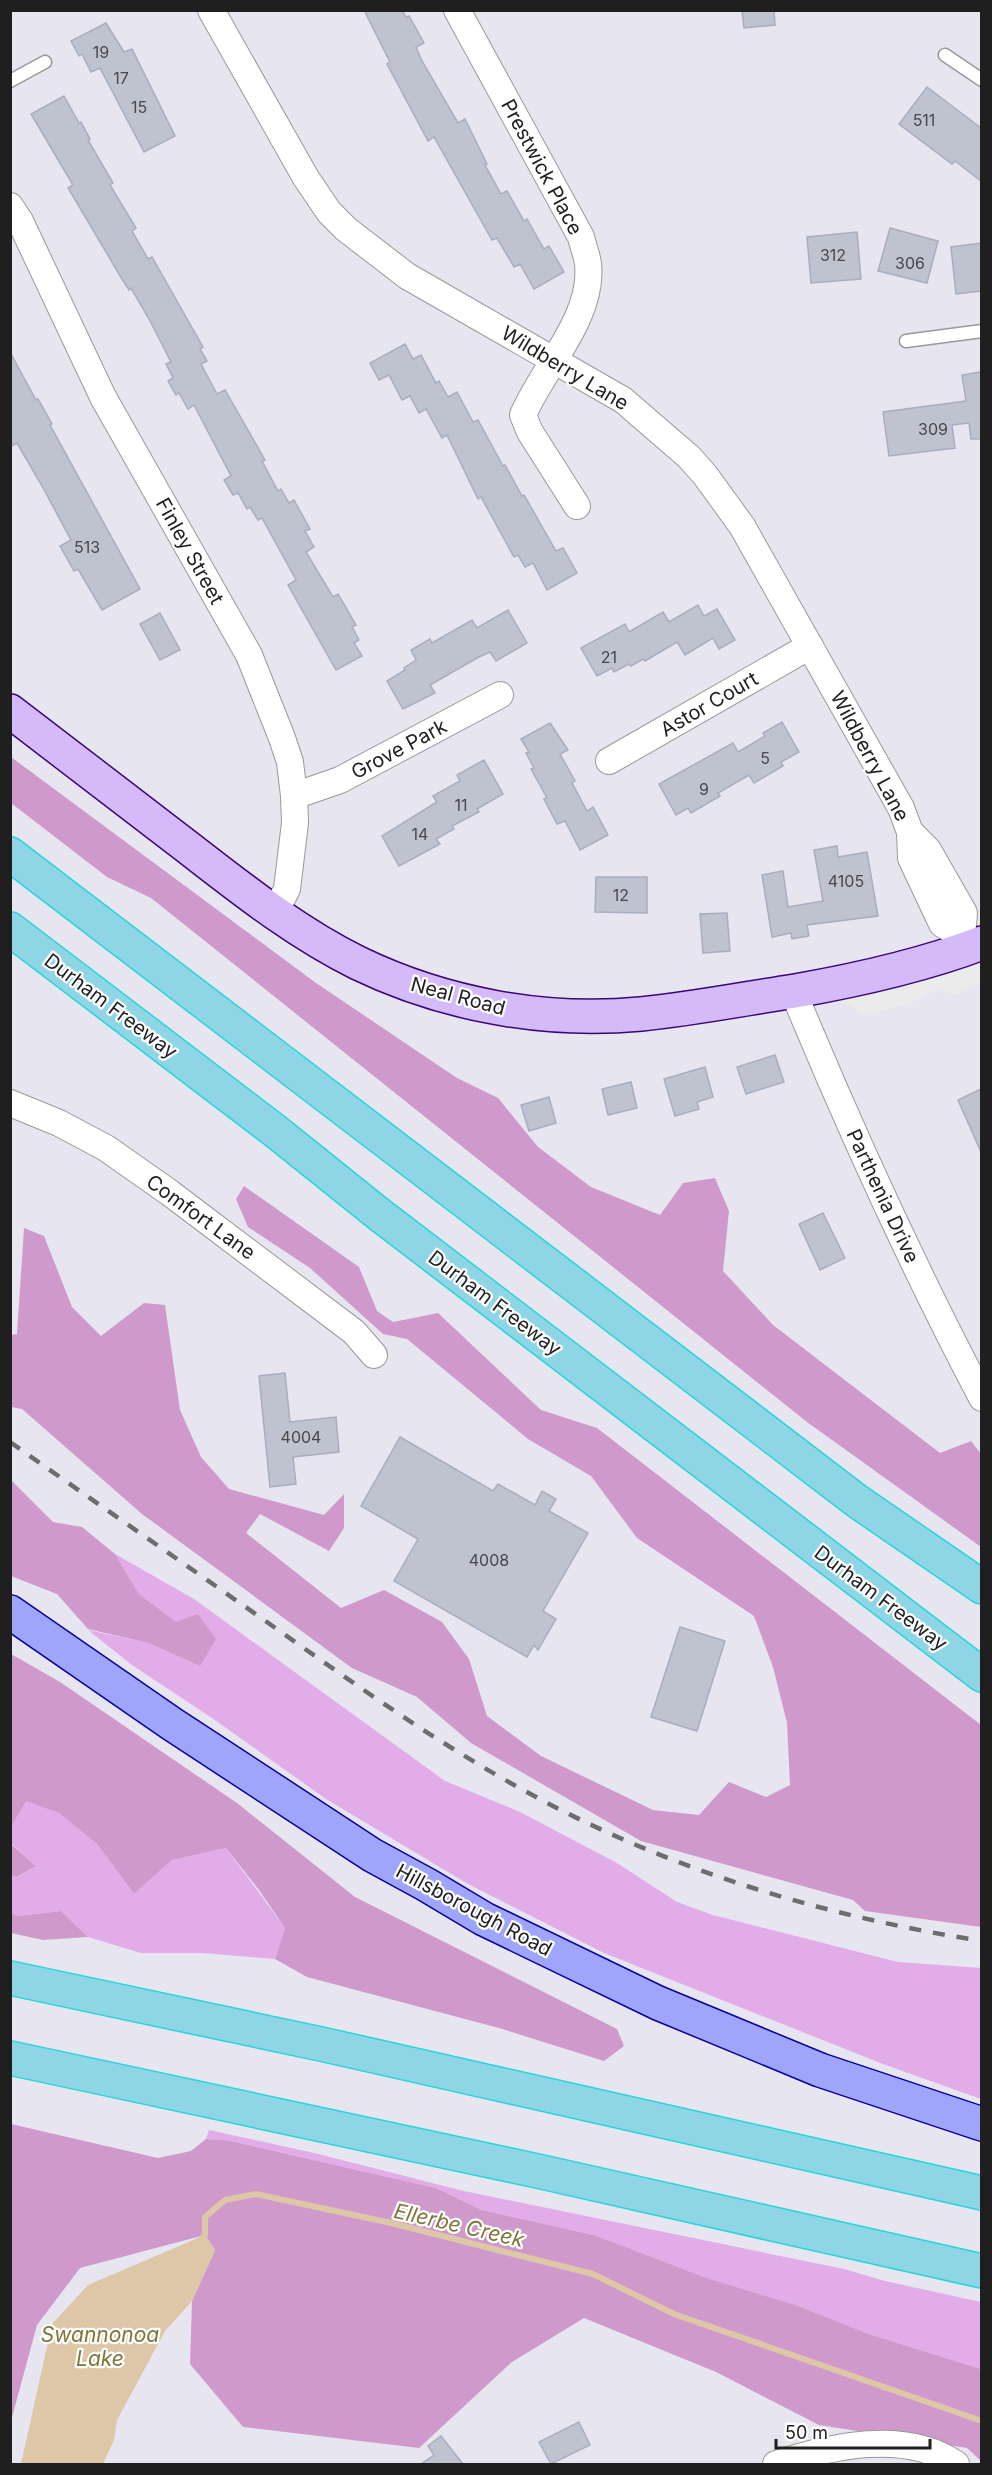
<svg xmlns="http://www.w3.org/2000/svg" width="992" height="2475" viewBox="0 0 992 2475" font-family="Inter,sans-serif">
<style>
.grass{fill:#e2ace9}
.forest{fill:#cf9acb}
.parking{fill:#ebebeb}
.water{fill:#ddc7a6}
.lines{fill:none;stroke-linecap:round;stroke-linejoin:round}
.stream{stroke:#ddc7a6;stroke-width:6}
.building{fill:#bfc2cf;stroke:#a8adc1;stroke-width:1.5}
.lane-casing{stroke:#999;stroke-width:15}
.street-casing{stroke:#999;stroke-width:28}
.secondary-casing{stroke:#3b0676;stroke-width:36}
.primary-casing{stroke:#070199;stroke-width:36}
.highway-casing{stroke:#26d5da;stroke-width:36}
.lane{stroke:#fff;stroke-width:12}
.street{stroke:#fff;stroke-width:26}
.secondary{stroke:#d4baf9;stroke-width:33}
.primary{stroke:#9fa5fb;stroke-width:33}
.highway{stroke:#8ed6e6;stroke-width:33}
.rail{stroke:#6d6d6d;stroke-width:4.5;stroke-dasharray:12 12;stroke-linecap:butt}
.labels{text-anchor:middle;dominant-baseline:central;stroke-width:4.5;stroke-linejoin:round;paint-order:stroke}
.number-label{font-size:16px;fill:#47484b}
.street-label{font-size:20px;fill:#1f1f1f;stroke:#fff}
.water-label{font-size:21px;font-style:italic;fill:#7f763a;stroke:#fff}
</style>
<rect width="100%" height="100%" fill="#e6e5f0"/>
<g class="grass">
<path d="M 115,1554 L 194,1599 L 445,1781 L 520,1812 L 617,1863 L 677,1902 L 713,1915 L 898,1962 L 981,1968 L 981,2099 L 883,2064 L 604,1953 L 468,1884 L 326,1799 L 212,1718 L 132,1665 L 88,1630 L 148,1643 L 200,1666 L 176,1623 L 139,1594 Z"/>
<path d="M 26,1800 L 59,1813 L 97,1844 L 134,1894 L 172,1860 L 226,1848 L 285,1928 L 275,1959 L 203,1953 L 141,1953 L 88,1937 L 61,1911 L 18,1916 L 11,1913 L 10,1875 L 18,1877 L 36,1866 L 11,1843 L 11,1827 Z"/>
<path d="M 209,2130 L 314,2153 L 464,2191 L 844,2269 L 885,2281 L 981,2302 L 981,2369 L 869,2334 L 796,2305 L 707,2278 L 594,2235 L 482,2210 L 436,2188 L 226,2140 L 206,2139 Z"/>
</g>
<g class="forest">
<path d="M 11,757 L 316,983 L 457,1078 L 498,1098 L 538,1147 L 591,1187 L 660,1215 L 683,1183 L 715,1178 L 729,1211 L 723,1271 L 773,1325 L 940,1453 L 971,1441 L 981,1454 L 981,1547 L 807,1422 L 151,898 L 107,877 L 11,803 Z"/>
<path d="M 244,1186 L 359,1267 L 377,1311 L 393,1322 L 438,1313 L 541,1410 L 597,1428 L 981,1725 L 981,1927 L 865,1911 L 853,1900 L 641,1841 L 471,1743 L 417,1697 L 352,1668 L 142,1514 L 22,1409 L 11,1407 L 11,1335 L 17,1334 L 24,1228 L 44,1236 L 72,1307 L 101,1336 L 144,1303 L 165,1305 L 180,1410 L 201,1457 L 229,1489 L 324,1515 L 344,1494 L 344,1528 L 329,1551 L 260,1514 L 246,1533 L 341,1608 L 384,1590 L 442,1622 L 469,1659 L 487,1716 L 541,1756 L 653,1810 L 699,1815 L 729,1782 L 766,1797 L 790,1785 L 787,1723 L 773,1667 L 754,1616 L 637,1538 L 591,1476 L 528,1439 L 407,1339 L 383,1334 L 310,1268 L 248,1227 L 236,1199 Z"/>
<path d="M 10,1479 L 53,1522 L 82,1527 L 115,1554 L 139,1594 L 176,1622 L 198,1614 L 216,1639 L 200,1666 L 148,1643 L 88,1629 L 57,1594 L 11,1576 Z"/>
<path d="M 11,1654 L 60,1682 L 237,1803 L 355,1897 L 617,2029 L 624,2046 L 604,2061 L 499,2028 L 307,1977 L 275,1959 L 285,1928 L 259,1890 L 226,1848 L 172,1860 L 134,1894 L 97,1844 L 59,1813 L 26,1801 L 11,1827 Z"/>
<path d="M 10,1843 L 36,1866 L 17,1877 L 11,1875 Z"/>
<path d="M 61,1911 L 88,1937 L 43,1940 L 11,1933 L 11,1913 L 18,1916 Z"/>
<path d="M 11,2124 L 158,2158 L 191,2151 L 206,2139 L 226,2140 L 436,2188 L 482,2210 L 594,2235 L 707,2278 L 796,2305 L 869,2334 L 981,2369 L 981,2461 L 967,2448 L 819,2425 L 716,2372 L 584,2318 L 512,2362 L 419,2448 L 243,2427 L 190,2364 L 192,2301 L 215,2250 L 205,2235 L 80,2268 L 37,2325 L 11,2421 Z"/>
</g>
<path class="parking" d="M 981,952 L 981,984 L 954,995 L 940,988 L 911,1003 L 864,1016 L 831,992 Z"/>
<path class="water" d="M 205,2235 L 215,2250 L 192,2301 L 165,2331 L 117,2420 L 114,2440 L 103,2464 L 21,2464 L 52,2324 L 88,2285 Z"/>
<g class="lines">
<path class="stream" d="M 200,2240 L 205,2235 L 205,2217 L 225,2200 L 256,2194 L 391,2223 L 593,2274 L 674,2314 L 982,2421"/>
</g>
<g class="building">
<path d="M 364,10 L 402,10 L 406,17 L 409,16 L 424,43 L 416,47 L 422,61 L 458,123 L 465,119 L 487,164 L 485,165 L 501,194 L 507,191 L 524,221 L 527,219 L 544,249 L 549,246 L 564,272 L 534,289 L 520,264 L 514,267 L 497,238 L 492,240 L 434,137 L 428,141 L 387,64 L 390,62 Z"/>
<path d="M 742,10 L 774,10 L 775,25 L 744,28 Z"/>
<path d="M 106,23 L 124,52 L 132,49 L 175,136 L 144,152 L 100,68 L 91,72 L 82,54 L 79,56 L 71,41 Z"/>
<path d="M 927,87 L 981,128 L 981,181 L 955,161 L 952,164 L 899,124 Z"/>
<path d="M 64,96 L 79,123 L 81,122 L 90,139 L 88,140 L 113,183 L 110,185 L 136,228 L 132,231 L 148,259 L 152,257 L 203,347 L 200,349 L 207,361 L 201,364 L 217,394 L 225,390 L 265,460 L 262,461 L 278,491 L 281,489 L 289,503 L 294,500 L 310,529 L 305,531 L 314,547 L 306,552 L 333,597 L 338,594 L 356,625 L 352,627 L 359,640 L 354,643 L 362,656 L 336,670 L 288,585 L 296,580 L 262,518 L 258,520 L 250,507 L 247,509 L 238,493 L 233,495 L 224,480 L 231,476 L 194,405 L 188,409 L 179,393 L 176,395 L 168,381 L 173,378 L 166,364 L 171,362 L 149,319 L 131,288 L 129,290 L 119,274 L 77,203 L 68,188 L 73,185 L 31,114 Z"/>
<path d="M 890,228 L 938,241 L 927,283 L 878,271 Z"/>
<path d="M 857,232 L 861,279 L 811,283 L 807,237 Z"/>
<path d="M 981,243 L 981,291 L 956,294 L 951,247 Z"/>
<path d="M 405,344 L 413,359 L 421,355 L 436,383 L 439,381 L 448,397 L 457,392 L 473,422 L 478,420 L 503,466 L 505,465 L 522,496 L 524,495 L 556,551 L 563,548 L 577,573 L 547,590 L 533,563 L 525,567 L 518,555 L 514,557 L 481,497 L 478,499 L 447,435 L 442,438 L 426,409 L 419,413 L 410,396 L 402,400 L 389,375 L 379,380 L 370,363 Z"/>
<path d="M 10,352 L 36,400 L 38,399 L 52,424 L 50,425 L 140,589 L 102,610 L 78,569 L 74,571 L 60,546 L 71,540 L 42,486 L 17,443 L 10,447 Z"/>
<path d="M 981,372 L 981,439 L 971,439 L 969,423 L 952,425 L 955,448 L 889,456 L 883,412 L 966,401 L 962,375 Z"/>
<path d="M 698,605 L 704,616 L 717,609 L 735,640 L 719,649 L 713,638 L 685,655 L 677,642 L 645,661 L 643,659 L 631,666 L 629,664 L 614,672 L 612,668 L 597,676 L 581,648 L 625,624 L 629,632 L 663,612 L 669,622 Z"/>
<path d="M 508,610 L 527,643 L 496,661 L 490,652 L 477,658 L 430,685 L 435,693 L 403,709 L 387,681 L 405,670 L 404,668 L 416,660 L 411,650 L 430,639 L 432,643 L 472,620 L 477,628 Z"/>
<path d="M 160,613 L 180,650 L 160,660 L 140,624 Z"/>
<path d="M 782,722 L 799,752 L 781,762 L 783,766 L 754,783 L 749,775 L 718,793 L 720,796 L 691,813 L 688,808 L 676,815 L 659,784 L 733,743 L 738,752 L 765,736 L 763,733 Z"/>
<path d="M 550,723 L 568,750 L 560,754 L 575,781 L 572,783 L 587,811 L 593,807 L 608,835 L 580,850 L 565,821 L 557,824 L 544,799 L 547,798 L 531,769 L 534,768 L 526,753 L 529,752 L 521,739 Z"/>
<path d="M 484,760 L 503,794 L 477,809 L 479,812 L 452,826 L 454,829 L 436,839 L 440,844 L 399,866 L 382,836 L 437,802 L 433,796 L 460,781 L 457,775 Z"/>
<path d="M 837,846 L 838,857 L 867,852 L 878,916 L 807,925 L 809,936 L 792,939 L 791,933 L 772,937 L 762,875 L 783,871 L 788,907 L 823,901 L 814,850 Z"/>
<path d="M 596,877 L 647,877 L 647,913 L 595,912 Z"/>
<path d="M 727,913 L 730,951 L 703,953 L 700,914 Z"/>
<path d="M 775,1055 L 784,1082 L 746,1094 L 737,1067 Z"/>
<path d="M 705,1067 L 713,1097 L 697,1102 L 699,1109 L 675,1116 L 664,1079 Z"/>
<path d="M 631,1082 L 637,1108 L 608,1115 L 602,1089 Z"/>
<path d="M 981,1089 L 981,1152 L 958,1100 Z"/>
<path d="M 549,1097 L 556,1123 L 529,1131 L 521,1105 Z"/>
<path d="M 823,1213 L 845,1258 L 820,1270 L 799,1224 Z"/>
<path d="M 285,1373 L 290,1422 L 336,1417 L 339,1452 L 293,1457 L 296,1484 L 270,1487 L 259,1376 Z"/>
<path d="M 400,1437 L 493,1491 L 498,1484 L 535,1505 L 542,1491 L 556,1499 L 549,1511 L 588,1533 L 543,1611 L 556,1619 L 538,1650 L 534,1645 L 527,1657 L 394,1581 L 418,1539 L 361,1506 Z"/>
<path d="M 680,1627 L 725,1641 L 697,1731 L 651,1717 Z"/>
<path d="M 579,2422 L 590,2445 L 551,2464 L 539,2442 Z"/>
<path d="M 441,2436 L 463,2464 L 421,2464 L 434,2455 L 428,2446 Z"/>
</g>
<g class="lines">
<defs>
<g id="lane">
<path d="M 945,55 L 982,80"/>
<path d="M 10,81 L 45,62"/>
<path d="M 906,341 L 982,331"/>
</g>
<g id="street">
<path d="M 211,10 L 306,178 L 329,212 L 346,229 L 407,276 L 623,400 L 689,457 L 705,475 L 742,526 L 901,808 L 910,832 L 911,858 L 942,924 L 962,936"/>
<path d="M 457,10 L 581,237 C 583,246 587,255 588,264 C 594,317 543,368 523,415 L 530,432 L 577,506"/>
<path d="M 10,206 L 20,221 L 103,397 L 249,655 L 282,738 L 290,762 L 294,796 L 295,823 L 287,889 L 275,912"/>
<path d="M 609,761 L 810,646"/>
<path d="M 294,796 L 340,780 L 500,695"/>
<path d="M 910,832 L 928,850 L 964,913 L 962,936 L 968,948"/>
<path d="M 793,991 C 850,1129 912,1265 982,1398"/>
<path d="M 10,1103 L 59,1123 L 106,1148 L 170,1193 L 354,1332 L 374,1355"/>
<path d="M 776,2464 C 831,2446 905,2429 956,2464"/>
</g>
<path id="secondary" d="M 10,711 C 70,757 130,803 190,849 C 243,890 297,933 358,963 C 445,1005 545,1023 641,1014 C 692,1009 743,999 795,991 C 858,980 921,966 982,943"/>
<path id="primary" d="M 10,1612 L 172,1724 L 372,1855 L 427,1885 L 484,1919 L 658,2003 L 820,2070 L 982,2124"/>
<g id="highway">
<path d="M 10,854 L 857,1501 L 982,1587"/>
<path d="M 10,929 L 274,1130 L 380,1215 L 982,1675"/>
<path d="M 10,1978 L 321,2044 L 982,2193"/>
<path d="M 10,2058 L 542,2172 L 982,2271"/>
</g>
</defs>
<use href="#lane" class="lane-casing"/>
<use href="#street" class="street-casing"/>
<use href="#secondary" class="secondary-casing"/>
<use href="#primary" class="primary-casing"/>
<use href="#highway" class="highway-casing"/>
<use href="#lane" class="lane"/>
<use href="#street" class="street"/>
<use href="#secondary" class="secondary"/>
<use href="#primary" class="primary"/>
<use href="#highway" class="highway"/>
<path class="rail" d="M 10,1442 C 98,1504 186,1565 274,1627 C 356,1685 437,1743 525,1791 C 666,1869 822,1916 982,1941"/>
</g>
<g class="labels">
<g class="number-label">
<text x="101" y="52">19</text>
<text x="121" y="78">17</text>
<text x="139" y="107">15</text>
<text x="924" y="120">511</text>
<text x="833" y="255">312</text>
<text x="910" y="263">306</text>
<text x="933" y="429">309</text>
<text x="87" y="547">513</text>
<text x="609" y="657">21</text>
<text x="765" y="758">5</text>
<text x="704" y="789">9</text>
<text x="461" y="805">11</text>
<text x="420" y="834">14</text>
<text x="846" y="881">4105</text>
<text x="621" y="895">12</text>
<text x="301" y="1437">4004</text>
<text x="489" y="1560">4008</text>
</g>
<g class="street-label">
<text transform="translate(542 167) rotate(62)">Prestwick Place</text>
<text transform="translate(565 368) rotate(31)">Wildberry Lane</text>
<text transform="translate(190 551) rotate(61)">Finley Street</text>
<text transform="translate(709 704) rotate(-30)">Astor Court</text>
<text transform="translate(399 749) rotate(-28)">Grove Park</text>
<text transform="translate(870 756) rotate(62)">Wildberry Lane</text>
<text transform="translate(458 996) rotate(15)">Neal Road</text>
<text transform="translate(111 1006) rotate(37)">Durham Freeway</text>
<text transform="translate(883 1196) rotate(65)">Parthenia Drive</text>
<text transform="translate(201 1217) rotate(36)">Comfort Lane</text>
<text transform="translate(495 1303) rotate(37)">Durham Freeway</text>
<text transform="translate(881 1598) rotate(37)">Durham Freeway</text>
<text transform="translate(474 1910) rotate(28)">Hillsborough Road</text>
</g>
<g class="water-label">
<text transform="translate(459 2225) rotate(13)">Ellerbe Creek</text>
<text x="100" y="2334">Swannonoa<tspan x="100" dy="24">Lake</tspan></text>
</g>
</g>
<rect width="992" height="2475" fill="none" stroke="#1f1f1f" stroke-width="24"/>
<path d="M776 2439v9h154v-9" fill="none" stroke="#1f1f1f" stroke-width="3"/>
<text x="785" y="2439" font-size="18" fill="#1f1f1f" stroke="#ffffff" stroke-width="4.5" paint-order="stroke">50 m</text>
</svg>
